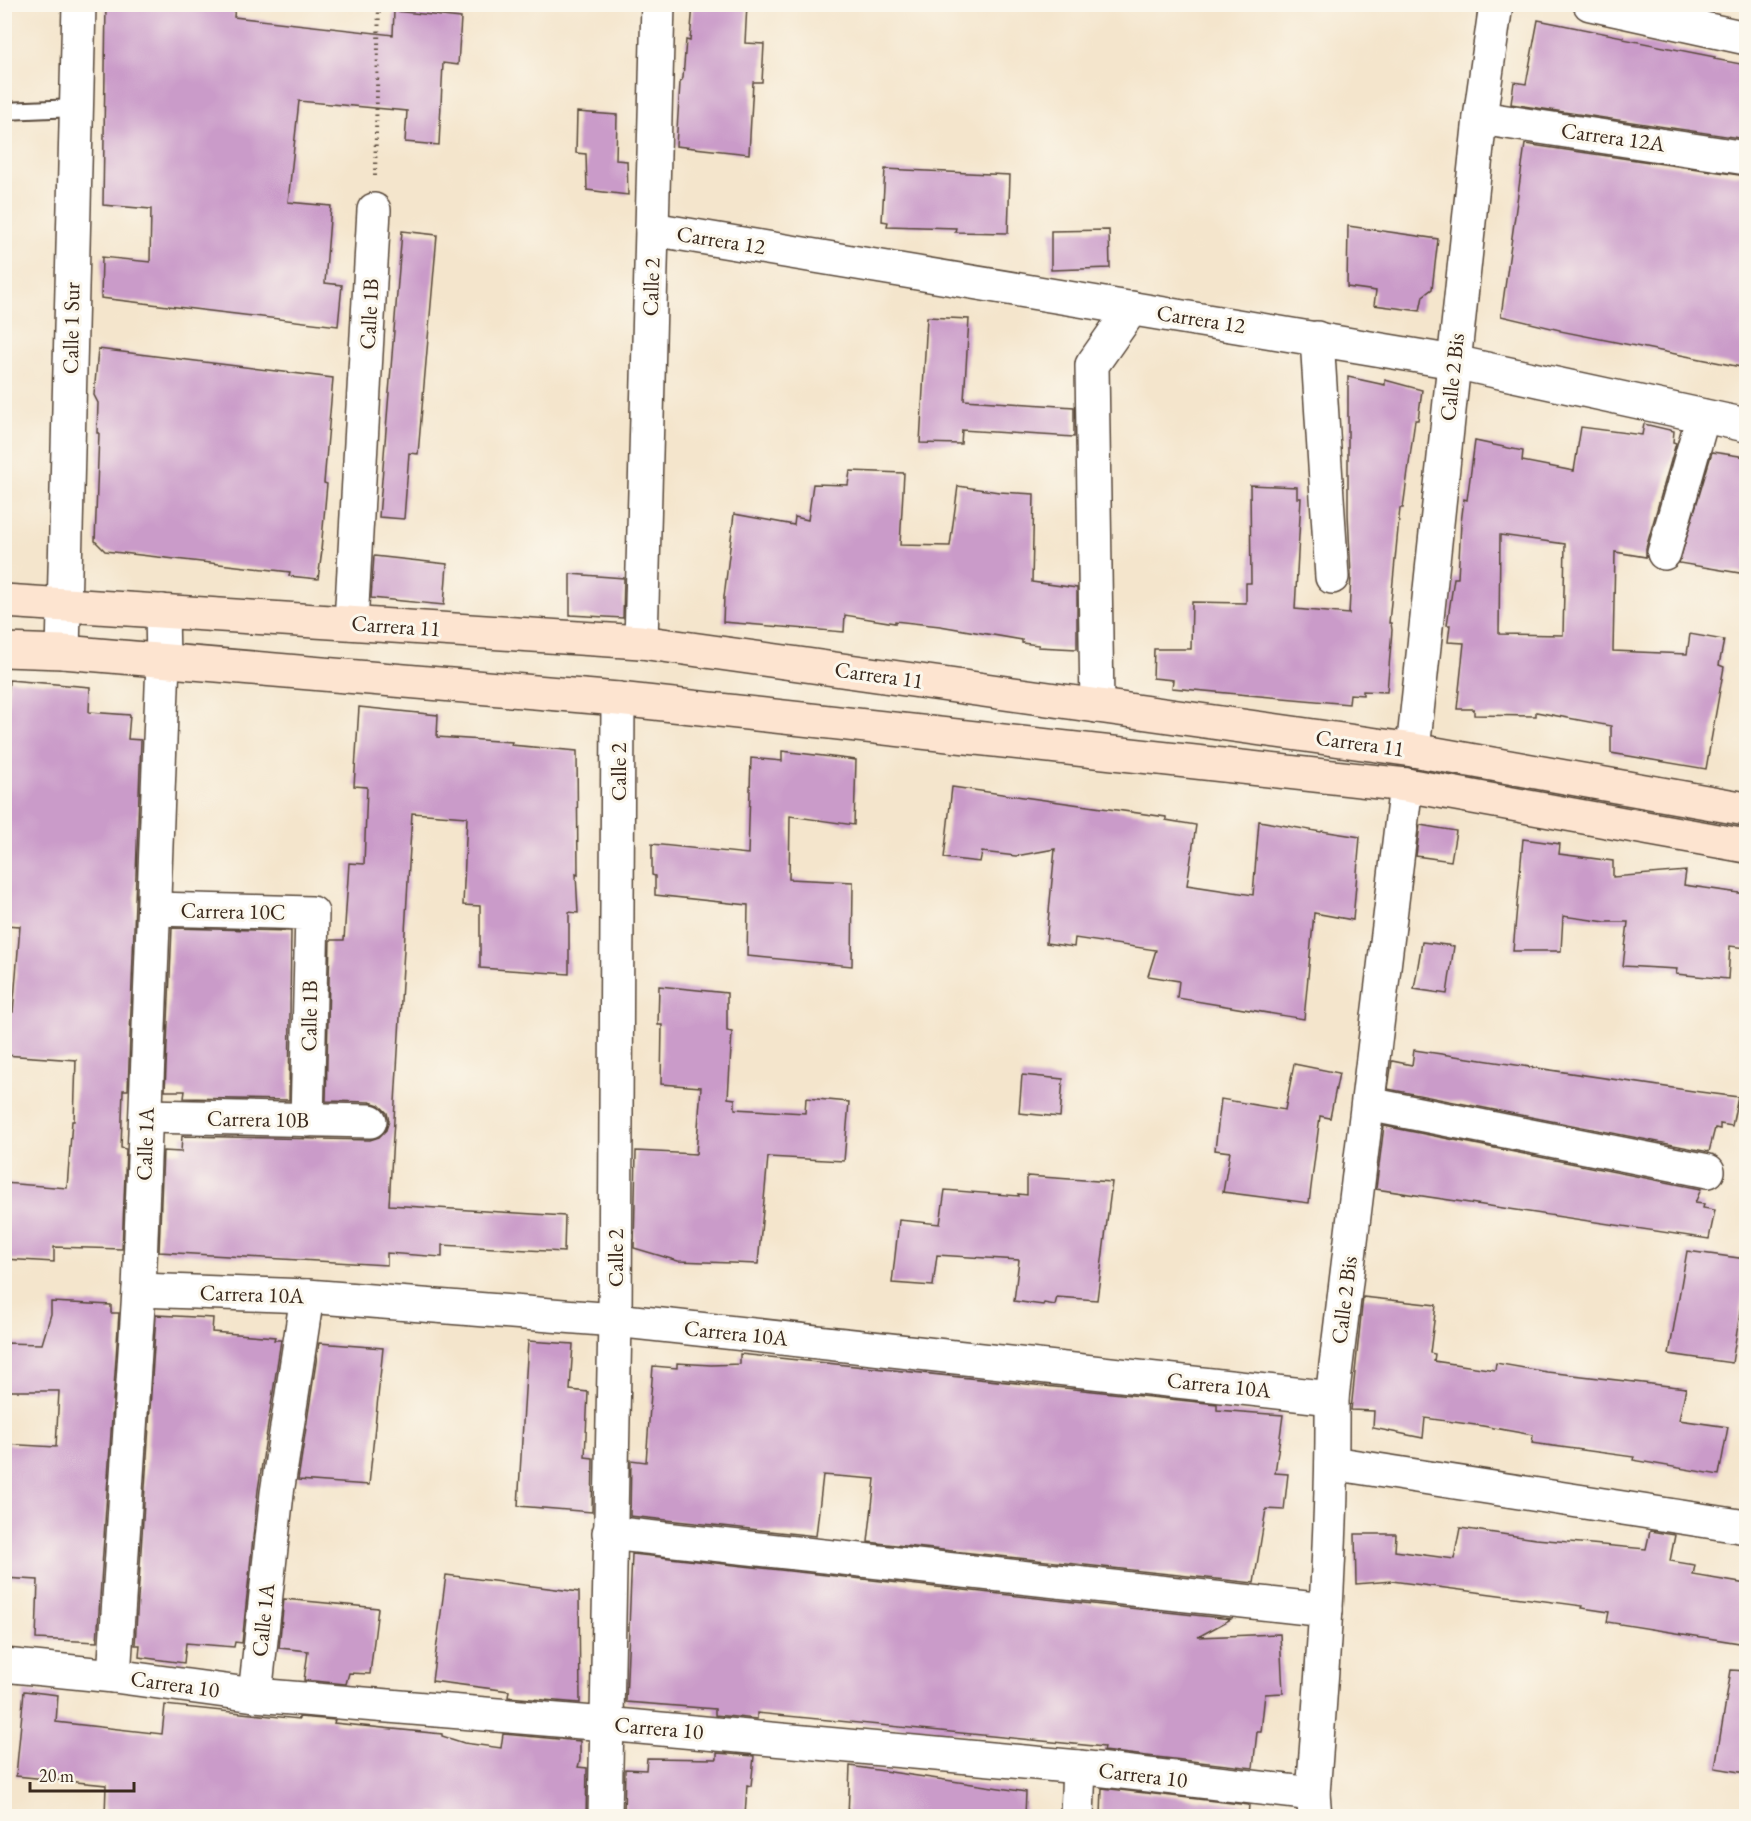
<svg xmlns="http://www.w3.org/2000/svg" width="1751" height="1821" viewBox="0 0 1751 1821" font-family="'EB Garamond',serif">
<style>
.building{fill:#ca9bc9;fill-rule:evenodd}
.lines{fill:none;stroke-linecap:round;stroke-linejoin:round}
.service-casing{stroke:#574638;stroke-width:20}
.minor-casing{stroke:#574638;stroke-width:36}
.secondary-casing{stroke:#574638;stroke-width:36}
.path{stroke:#574638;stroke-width:4;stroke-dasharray:1.5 4.5;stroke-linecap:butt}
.service{stroke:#fff;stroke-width:16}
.minor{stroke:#fff;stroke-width:33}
.secondary{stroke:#fde4d0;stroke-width:33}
.labels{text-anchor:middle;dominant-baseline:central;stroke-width:6;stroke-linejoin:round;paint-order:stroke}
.street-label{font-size:22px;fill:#3b2a1e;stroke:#fbf7ec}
</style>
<rect width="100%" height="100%" fill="#fbf7ec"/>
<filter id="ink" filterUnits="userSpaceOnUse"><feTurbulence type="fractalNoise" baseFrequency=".0167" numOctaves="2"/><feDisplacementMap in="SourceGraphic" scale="12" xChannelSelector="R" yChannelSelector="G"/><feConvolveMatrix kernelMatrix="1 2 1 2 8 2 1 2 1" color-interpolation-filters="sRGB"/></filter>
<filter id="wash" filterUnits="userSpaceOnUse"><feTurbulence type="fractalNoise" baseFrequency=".008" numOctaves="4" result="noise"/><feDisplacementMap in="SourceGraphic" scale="24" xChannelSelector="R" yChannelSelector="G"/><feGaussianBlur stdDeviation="1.35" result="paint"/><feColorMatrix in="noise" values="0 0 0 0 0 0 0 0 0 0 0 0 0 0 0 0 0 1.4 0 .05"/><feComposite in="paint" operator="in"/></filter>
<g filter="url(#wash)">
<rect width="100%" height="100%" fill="#f4e5cc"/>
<g id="blocks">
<g class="building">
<path d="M 106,4 L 235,4 L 234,17 L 393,35 L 394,11 L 461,18 L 458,65 L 443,63 L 439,145 L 405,142 L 407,111 L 299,101 L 288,202 L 331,206 L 325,283 L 342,285 L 338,326 L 101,298 L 102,257 L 150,262 L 151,209 L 103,205 Z"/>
<path d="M 693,4 L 747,4 L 745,43 L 764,44 L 762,82 L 753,82 L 749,154 L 676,146 L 680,83 L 683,78 L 686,40 L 690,41 Z"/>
<path d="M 1538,20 L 1623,37 L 1623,39 L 1715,57 L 1714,59 L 1746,65 L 1746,139 L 1511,104 L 1514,82 L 1526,84 Z"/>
<path d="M 577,112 L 617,115 L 616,160 L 627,161 L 628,195 L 587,190 L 586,154 L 576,153 Z"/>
<path d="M 1525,144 L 1746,176 L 1746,368 L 1560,331 L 1560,330 L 1501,316 Z"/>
<path d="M 885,169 L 1010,175 L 1008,233 L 955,232 L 956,228 L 887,226 L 888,222 L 882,221 Z"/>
<path d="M 1348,226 L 1438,239 L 1432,289 L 1423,296 L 1420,311 L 1374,305 L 1376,291 L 1347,287 Z"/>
<path d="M 1109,230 L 1110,268 L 1051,270 L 1051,231 Z"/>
<path d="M 402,231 L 437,235 L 418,454 L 409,453 L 404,519 L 379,517 Z"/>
<path d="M 927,317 L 969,319 L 964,400 L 1074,407 L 1074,437 L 962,430 L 961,444 L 920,443 Z"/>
<path d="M 98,349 L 333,378 L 324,483 L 327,484 L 321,550 L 322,550 L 318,579 L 289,576 L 290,572 L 105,551 L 95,541 L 99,433 L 97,433 L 98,403 L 94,395 Z"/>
<path d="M 1348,377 L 1385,385 L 1385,380 L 1422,390 L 1418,420 L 1415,420 L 1403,508 L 1400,508 L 1389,623 L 1391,623 L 1392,630 L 1387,692 L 1363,691 L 1363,695 L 1350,694 L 1349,704 L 1172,688 L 1173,680 L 1153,678 L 1154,649 L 1191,649 L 1192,602 L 1246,603 L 1246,583 L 1251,583 L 1250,485 L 1297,487 L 1297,498 L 1301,498 L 1295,609 L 1349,614 L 1351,576 L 1348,514 Z"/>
<path d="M 1644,424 L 1674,431 L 1673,442 L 1676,443 L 1646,548 L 1646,557 L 1615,552 L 1613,651 L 1687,654 L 1690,634 L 1724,640 L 1719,665 L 1724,667 L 1706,769 L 1611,753 L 1611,726 L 1536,712 L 1536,716 L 1474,715 L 1474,709 L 1457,709 L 1464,643 L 1448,642 L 1450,625 L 1447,625 L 1454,578 L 1458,578 L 1461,523 L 1464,499 L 1467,500 L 1475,441 L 1523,451 L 1522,461 L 1574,471 L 1581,427 L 1642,435 ZM 1500,535 L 1565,544 L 1563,635 L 1499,634 Z"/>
<path d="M 1712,452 L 1746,457 L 1746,574 L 1679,563 Z"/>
<path d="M 850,471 L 904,473 L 900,545 L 950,546 L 958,486 L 999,492 L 1034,494 L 1032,582 L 1077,588 L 1077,649 L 1038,647 L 1039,645 L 1022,643 L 1022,640 L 940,626 L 895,621 L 895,623 L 845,615 L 844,632 L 723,622 L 724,597 L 734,514 L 794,525 L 795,517 L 808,520 L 813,484 L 848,485 Z"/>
<path d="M 374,556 L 447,564 L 444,605 L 371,598 Z"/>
<path d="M 570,574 L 624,578 L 623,618 L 570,615 Z"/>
<path d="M 9,680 L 90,687 L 89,712 L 130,715 L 128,739 L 141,740 L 128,1090 L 123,1090 L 121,1148 L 126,1149 L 122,1249 L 54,1247 L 54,1262 L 4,1259 L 4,1183 L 67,1188 L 72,1121 L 74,1121 L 76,1060 L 4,1055 L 4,1012 L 13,1012 L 20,926 L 4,925 L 4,768 Z"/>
<path d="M 359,707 L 438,715 L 437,737 L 512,742 L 511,745 L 577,751 L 578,875 L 576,874 L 578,913 L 569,912 L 569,974 L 480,968 L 480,906 L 463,905 L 467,817 L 412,813 L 389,1205 L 565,1216 L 564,1252 L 442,1245 L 442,1257 L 387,1253 L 387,1265 L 159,1252 L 163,1151 L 181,1152 L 182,1136 L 370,1140 L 379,1137 L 386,1130 L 389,1121 L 387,1113 L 379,1105 L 370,1102 L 326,1101 L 330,940 L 344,940 L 349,863 L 364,864 L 367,787 L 354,786 Z"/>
<path d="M 782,751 L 856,760 L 854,825 L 790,816 L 789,879 L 853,882 L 852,966 L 747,956 L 748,905 L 655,895 L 655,876 L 652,875 L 652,844 L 748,854 L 751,758 L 782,761 Z"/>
<path d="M 952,787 L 1166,817 L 1166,820 L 1196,825 L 1187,885 L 1253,895 L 1259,821 L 1321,832 L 1322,831 L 1360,837 L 1353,920 L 1314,913 L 1304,1019 L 1177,998 L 1179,981 L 1148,976 L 1156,950 L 1075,938 L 1074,947 L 1046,943 L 1055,849 L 1016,856 L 982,852 L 980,862 L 944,858 Z"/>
<path d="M 1420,825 L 1456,831 L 1451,861 L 1416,856 Z"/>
<path d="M 1523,839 L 1560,844 L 1559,854 L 1613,861 L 1613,877 L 1686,871 L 1684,885 L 1746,894 L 1746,948 L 1730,946 L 1728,979 L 1676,974 L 1677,969 L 1623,966 L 1628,922 L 1606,922 L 1563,916 L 1561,951 L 1513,951 Z"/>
<path d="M 172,928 L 291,931 L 289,1100 L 184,1098 L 185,1091 L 165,1091 Z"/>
<path d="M 1422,942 L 1454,946 L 1447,994 L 1414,989 Z"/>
<path d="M 659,986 L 727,993 L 727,1031 L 732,1032 L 728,1098 L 735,1099 L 735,1109 L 805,1113 L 806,1098 L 849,1102 L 844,1161 L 768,1157 L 758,1264 L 678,1261 L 634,1248 L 636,1151 L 696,1154 L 701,1087 L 661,1084 L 662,1025 L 658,1025 Z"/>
<path d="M 1414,1050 L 1700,1092 L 1738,1097 L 1732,1126 L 1720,1124 L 1720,1129 L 1715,1128 L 1709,1152 L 1388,1089 L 1392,1061 L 1412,1065 Z"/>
<path d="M 1294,1064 L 1339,1073 L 1330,1118 L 1320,1116 L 1309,1203 L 1223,1192 L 1230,1152 L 1215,1150 L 1221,1099 L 1285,1110 Z"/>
<path d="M 1022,1075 L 1063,1079 L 1060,1117 L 1019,1113 Z"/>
<path d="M 1384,1126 L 1701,1189 L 1695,1203 L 1704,1204 L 1703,1208 L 1715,1210 L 1709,1239 L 1376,1189 Z"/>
<path d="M 1027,1176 L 1112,1182 L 1097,1300 L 1057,1297 L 1055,1305 L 1044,1303 L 1043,1305 L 1014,1301 L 1019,1260 L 937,1255 L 933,1286 L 892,1283 L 899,1220 L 940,1224 L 945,1190 L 1019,1196 L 1018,1194 L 1027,1195 Z"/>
<path d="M 1687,1251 L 1746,1259 L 1746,1274 L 1732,1363 L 1669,1354 Z"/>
<path d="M 1363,1297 L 1436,1305 L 1430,1353 L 1435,1354 L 1434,1361 L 1495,1370 L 1496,1363 L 1547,1372 L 1686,1388 L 1679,1420 L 1728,1427 L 1719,1475 L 1633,1460 L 1634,1457 L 1532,1443 L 1533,1435 L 1483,1426 L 1425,1418 L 1423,1438 L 1373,1428 L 1374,1411 L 1351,1410 Z"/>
<path d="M 51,1302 L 111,1305 L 111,1313 L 119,1313 L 97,1642 L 36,1639 L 38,1580 L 4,1578 L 4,1444 L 56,1447 L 59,1391 L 4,1391 L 4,1343 L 42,1344 L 51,1314 Z"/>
<path d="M 156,1315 L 213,1318 L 212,1332 L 275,1337 L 274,1340 L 281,1340 L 258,1490 L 242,1643 L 235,1642 L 234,1647 L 186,1643 L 184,1663 L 139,1657 L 140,1645 L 135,1645 Z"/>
<path d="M 528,1341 L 573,1344 L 570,1390 L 588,1392 L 585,1457 L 593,1458 L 592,1512 L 518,1506 Z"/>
<path d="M 319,1343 L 383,1348 L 369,1485 L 298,1480 Z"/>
<path d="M 740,1354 L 1217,1404 L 1217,1410 L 1283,1415 L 1275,1473 L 1288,1474 L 1284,1510 L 1266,1509 L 1254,1583 L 868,1542 L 875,1479 L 823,1475 L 816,1536 L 630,1516 L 631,1460 L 646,1462 L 653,1366 L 677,1368 L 677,1363 L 711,1365 L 740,1364 Z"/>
<path d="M 1460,1528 L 1536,1539 L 1646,1549 L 1650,1531 L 1675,1535 L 1670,1561 L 1695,1565 L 1693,1575 L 1746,1584 L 1746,1644 L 1607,1622 L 1609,1612 L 1582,1608 L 1583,1606 L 1392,1581 L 1356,1584 L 1355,1534 L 1396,1534 L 1395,1551 L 1454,1559 Z"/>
<path d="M 632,1554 L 1231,1619 L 1198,1637 L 1280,1634 L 1283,1693 L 1265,1694 L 1261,1732 L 1257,1732 L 1253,1768 L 1103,1751 L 1104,1747 L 757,1713 L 757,1719 L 715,1715 L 715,1709 L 626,1702 Z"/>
<path d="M 446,1575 L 579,1592 L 580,1703 L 508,1697 L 509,1691 L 432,1681 Z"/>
<path d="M 284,1599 L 378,1608 L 370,1674 L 349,1673 L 346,1684 L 304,1680 L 308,1651 L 279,1648 Z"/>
<path d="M 1731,1670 L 1746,1671 L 1746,1773 L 1715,1768 Z"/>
<path d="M 24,1691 L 58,1695 L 56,1722 L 162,1734 L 165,1705 L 299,1719 L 299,1717 L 335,1720 L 334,1723 L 442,1734 L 442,1736 L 464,1743 L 501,1748 L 503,1734 L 580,1741 L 580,1760 L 578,1767 L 587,1768 L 586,1816 L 468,1816 L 432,1812 L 431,1815 L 421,1816 L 105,1816 L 106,1785 L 16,1776 Z"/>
<path d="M 717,1753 L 754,1756 L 751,1786 L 747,1785 L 745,1816 L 624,1816 L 625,1769 L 646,1770 L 647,1758 L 717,1759 Z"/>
<path d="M 850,1766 L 1026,1792 L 1025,1816 L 848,1816 Z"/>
<path d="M 1102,1788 L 1249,1805 L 1248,1816 L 1101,1816 Z"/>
</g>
</g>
</g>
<g filter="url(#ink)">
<use href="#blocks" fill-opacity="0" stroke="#574638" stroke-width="1.5"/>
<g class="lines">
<defs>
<path id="service" d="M 4,111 L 76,108"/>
<g id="minor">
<path d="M 1590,4 L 1746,38"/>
<path d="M 1480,118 L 1746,158"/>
<path d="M 652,229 L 1454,362 L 1746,425"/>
<path d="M 1317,338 L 1332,577"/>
<path d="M 1664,553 L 1703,416"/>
<path d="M 351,623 L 374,210"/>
<path d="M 641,642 L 658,4"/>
<path d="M 63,652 L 79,4"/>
<path d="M 1097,706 L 1092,365 L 1132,308"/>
<path d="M 1413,750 L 1480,118 L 1496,4"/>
<path d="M 154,909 L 312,913 L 307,1120"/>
<path d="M 1368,1104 L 1708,1171"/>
<path d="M 146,1116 L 370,1121"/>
<path d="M 139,1290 L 307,1296 L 615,1320 L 1332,1398"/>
<path d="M 1332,1463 L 1746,1527"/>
<path d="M 609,1533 L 1326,1610"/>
<path d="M 4,1665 L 114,1676 L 255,1695 L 606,1724 L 1079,1767 L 1313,1794"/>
<path d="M 114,1676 L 139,1290 L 163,662 L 162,611"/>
<path d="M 255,1695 L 277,1493 L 307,1296"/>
<path d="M 605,1816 L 615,1320 L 618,699"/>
<path d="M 1077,1816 L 1079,1767"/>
<path d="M 1315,1816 L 1313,1794 C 1323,1662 1333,1530 1332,1398 L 1406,785"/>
</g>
<g id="secondary">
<path d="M 4,601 L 641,642 L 1413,750 L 1746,809"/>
<path d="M 4,650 L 63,652 L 618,699 L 1406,785 L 1746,846"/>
</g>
</defs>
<use href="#service" class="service-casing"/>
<use href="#minor" class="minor-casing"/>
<use href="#secondary" class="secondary-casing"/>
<path class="path" d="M 375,176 L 379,4"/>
<use href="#service" class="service"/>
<use href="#minor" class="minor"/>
<use href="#secondary" class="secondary"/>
</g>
</g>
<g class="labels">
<g class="street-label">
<text transform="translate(1613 137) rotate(8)">Carrera 12A</text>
<text transform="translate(721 240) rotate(9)">Carrera 12</text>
<text transform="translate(651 287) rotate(-88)">Calle 2</text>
<text transform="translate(369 314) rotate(-87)">Calle 1B</text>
<text transform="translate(1201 319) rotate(9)">Carrera 12</text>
<text transform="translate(71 328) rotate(-89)">Calle 1 Sur</text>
<text transform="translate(1452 377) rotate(-84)">Calle 2 Bis</text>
<text transform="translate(396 626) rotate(4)">Carrera 11</text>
<text transform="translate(879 675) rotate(8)">Carrera 11</text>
<text transform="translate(1360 743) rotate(8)">Carrera 11</text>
<text transform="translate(618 772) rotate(-90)">Calle 2</text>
<text transform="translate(233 911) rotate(1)">Carrera 10C</text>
<text transform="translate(309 1016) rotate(-89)">Calle 1B</text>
<text transform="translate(258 1119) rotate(1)">Carrera 10B</text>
<text transform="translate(145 1144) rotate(-88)">Calle 1A</text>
<text transform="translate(615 1258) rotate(-90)">Calle 2</text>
<text transform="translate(252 1294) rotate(2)">Carrera 10A</text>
<text transform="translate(1344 1300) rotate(-83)">Calle 2 Bis</text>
<text transform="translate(736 1333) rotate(6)">Carrera 10A</text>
<text transform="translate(1219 1385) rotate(6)">Carrera 10A</text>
<text transform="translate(263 1620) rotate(-84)">Calle 1A</text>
<text transform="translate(175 1684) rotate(8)">Carrera 10</text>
<text transform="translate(659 1728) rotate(5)">Carrera 10</text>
<text transform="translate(1143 1775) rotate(7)">Carrera 10</text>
</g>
</g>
<rect width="1751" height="1821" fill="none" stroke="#fbf7ec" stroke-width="24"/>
<path d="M30 1782v9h104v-9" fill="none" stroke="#3b2a1e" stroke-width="3"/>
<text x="39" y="1782" font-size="18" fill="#3b2a1e" stroke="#fbf7ec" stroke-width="4.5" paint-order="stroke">20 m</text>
</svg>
